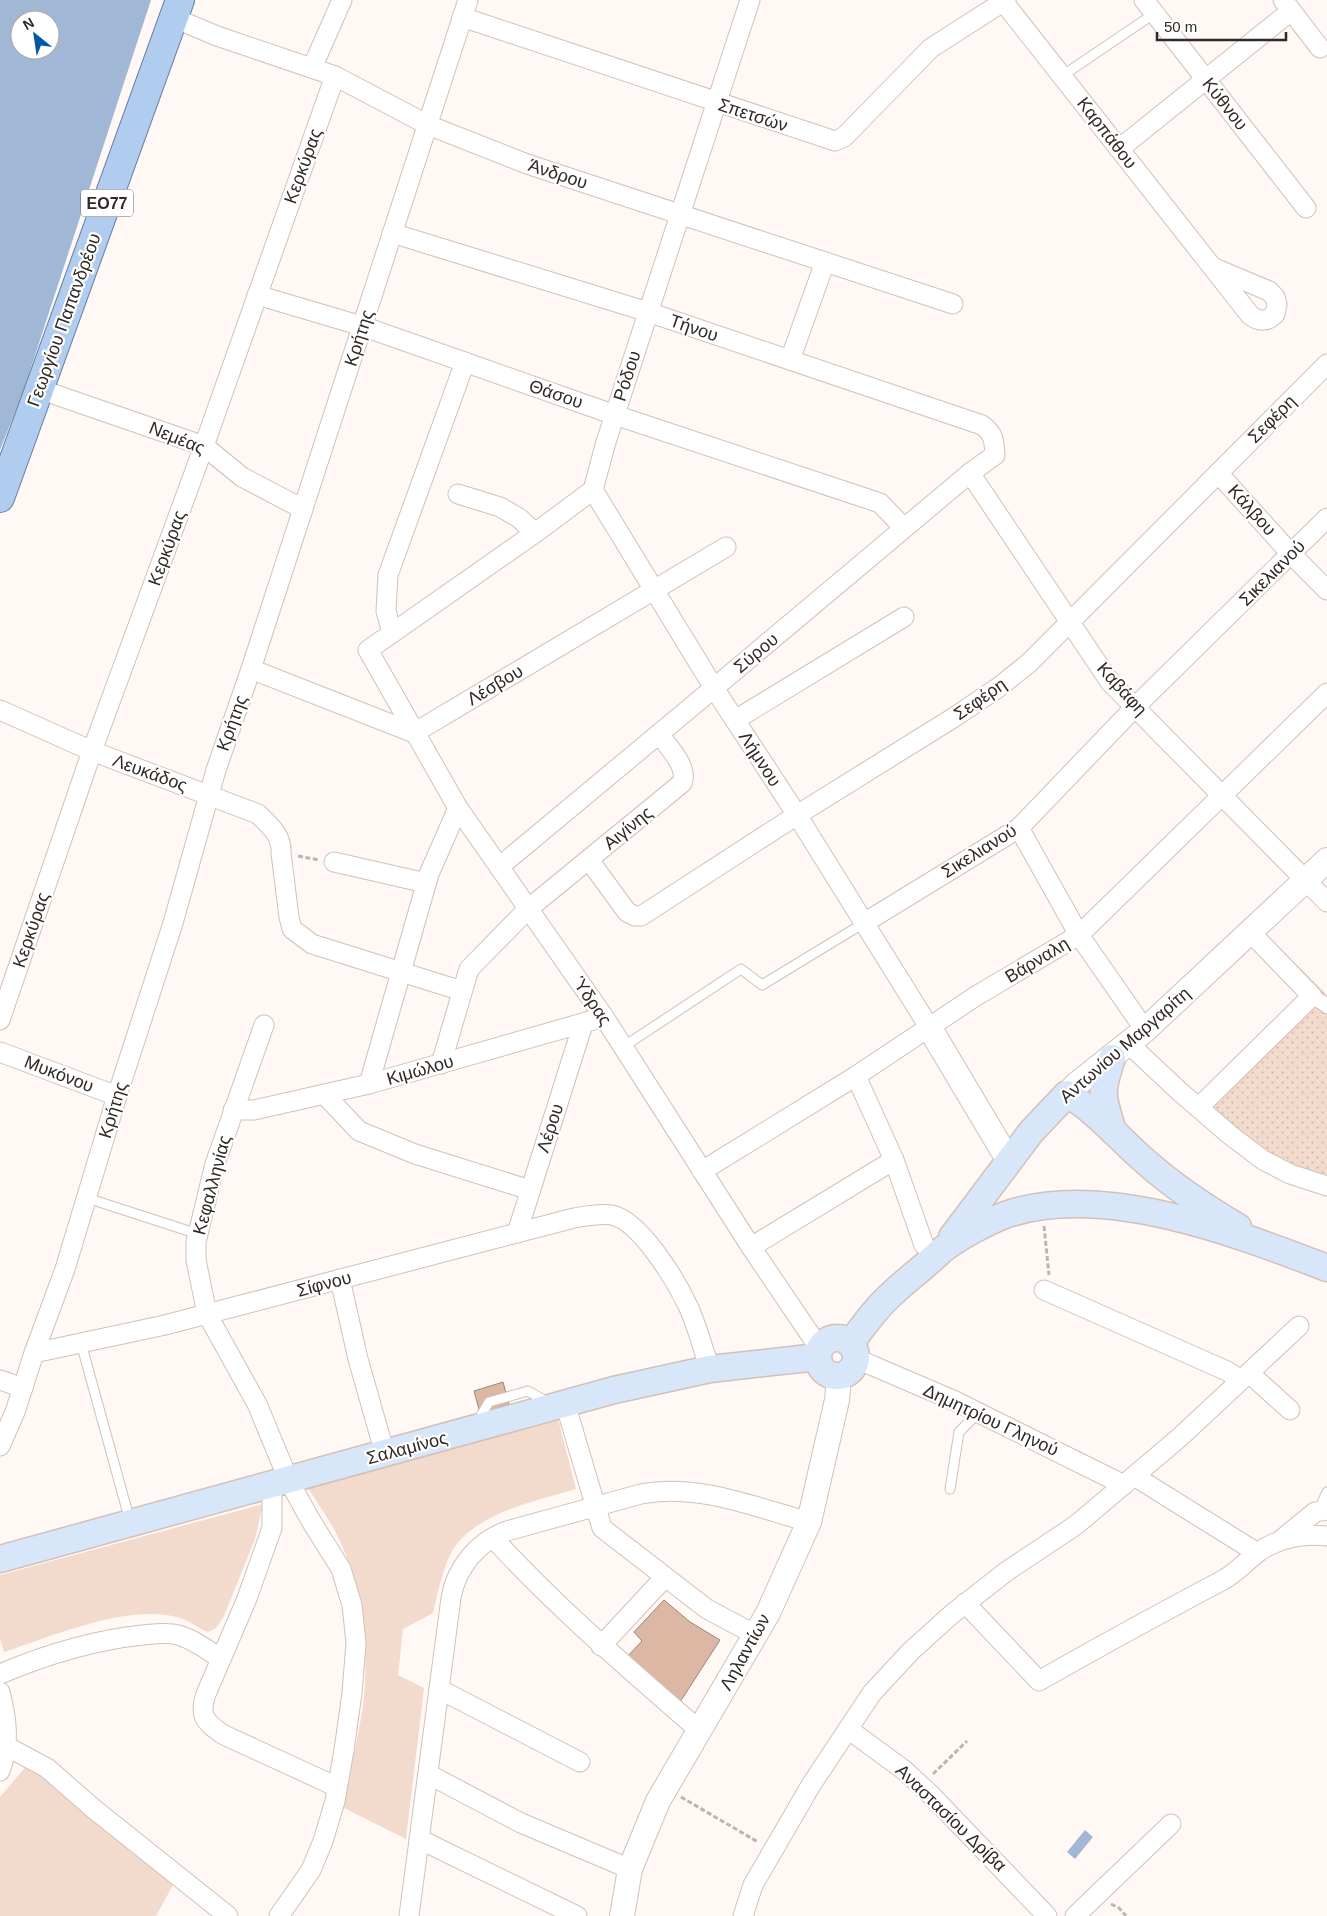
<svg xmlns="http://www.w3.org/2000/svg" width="1327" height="1916" viewBox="0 0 1327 1916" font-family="Helvetica,sans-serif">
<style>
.grass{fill:#f2dacd}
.park{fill:url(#park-dots)}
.water{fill:#a0b8d5;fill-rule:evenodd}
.building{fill:#dbb7a4;stroke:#97877e}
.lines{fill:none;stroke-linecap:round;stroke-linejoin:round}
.service-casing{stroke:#d2c1b8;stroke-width:11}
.pedestrian-casing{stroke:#d2c1b8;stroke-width:16}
.minor-casing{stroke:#d2c1b8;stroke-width:21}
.tertiary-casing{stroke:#d2c1b8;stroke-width:26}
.secondary-casing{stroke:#d2c1b8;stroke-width:29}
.primary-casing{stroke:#617ea3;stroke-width:30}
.path{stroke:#bcb5b1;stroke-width:3;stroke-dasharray:5 2.5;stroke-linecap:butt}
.service{stroke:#fff;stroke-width:9}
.pedestrian{stroke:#fff;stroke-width:14}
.minor{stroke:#fff;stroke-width:19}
.tertiary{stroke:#fff;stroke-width:24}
.secondary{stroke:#d7e6f8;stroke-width:26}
.primary{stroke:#b0cdf0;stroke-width:28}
.labels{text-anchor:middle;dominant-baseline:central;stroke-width:4.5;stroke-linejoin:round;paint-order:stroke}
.shield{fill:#fff;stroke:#6e6967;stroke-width:1}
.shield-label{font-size:16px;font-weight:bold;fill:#302926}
.street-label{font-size:18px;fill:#302926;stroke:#fff}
</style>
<defs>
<pattern id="park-dots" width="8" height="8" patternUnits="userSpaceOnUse" patternTransform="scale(1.25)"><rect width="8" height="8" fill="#f2dacd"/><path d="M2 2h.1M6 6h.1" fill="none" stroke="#d0bbb0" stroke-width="1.8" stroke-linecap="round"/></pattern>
</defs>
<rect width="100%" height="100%" fill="#fff8f4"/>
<g class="grass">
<path d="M 558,1419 L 576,1489 C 536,1501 475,1513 452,1551 C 442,1570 438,1593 433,1613 L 403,1629 L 398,1675 L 424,1688 L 406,1839 L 342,1807 C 349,1774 358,1740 363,1706 C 369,1655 364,1595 343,1548 C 334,1526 320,1507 308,1488 Z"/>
<path d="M 263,1504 L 255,1539 L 224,1616 L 216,1628 L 208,1632 C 197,1628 188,1619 177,1617 C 126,1604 53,1636 4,1652 L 0,1639 L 0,1575 Z"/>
<path d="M 28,1764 L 136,1856 L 174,1883 L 156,1916 L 0,1916 L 0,1797 Z"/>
</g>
<path class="park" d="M 1275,943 L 1327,995 L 1327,1186 L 1290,1174 L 1199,1107 L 1312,996 L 1267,949 Z"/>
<g class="water">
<path d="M 0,0 L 151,0 L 23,392 L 0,450 ZM 20,20 L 50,20 L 50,50 L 20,50 Z"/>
<path d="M 1085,1830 L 1093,1837 L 1075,1859 L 1067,1852 Z"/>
</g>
<g class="building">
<path d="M 503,1382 L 509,1404 L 480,1413 L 474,1391 Z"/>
<path d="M 664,1600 L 690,1622 L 720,1640 L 680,1702 L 625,1659 L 642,1641 L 634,1632 Z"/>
</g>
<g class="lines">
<defs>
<g id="service">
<path d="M 1062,76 L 1155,13"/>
<path d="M 623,1047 L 741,969 L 762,985 L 864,923"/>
<path d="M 87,1198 L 198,1234"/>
<path d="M 81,1343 L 130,1521"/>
<path d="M 479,1419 L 489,1402 L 528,1391 L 544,1400"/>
<path d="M 950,1489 L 959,1432 L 978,1413"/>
<path d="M 1318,1511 L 1327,1492"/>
</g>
<path id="pedestrian" d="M 1312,996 L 1327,1006"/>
<g id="minor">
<path d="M 750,0 L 606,442 L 593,490 L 535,533 L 368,650 L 458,808 L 604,1017 L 751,1247 L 820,1349"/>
<path d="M 1002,0 L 1250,315 C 1259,322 1267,322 1275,314 L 1277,304 L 1275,297 L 1269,291 L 1212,267"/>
<path d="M 1144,0 L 1306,208"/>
<path d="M 1283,0 L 1320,48"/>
<path d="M 462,17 L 835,141 L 844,137 L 931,48 L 1006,0"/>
<path d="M 174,18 L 217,36 L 335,76 L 428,125 L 527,164 L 953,304"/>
<path d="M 312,68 L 342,0"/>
<path d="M 1119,149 L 1291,11"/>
<path d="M 392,233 L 648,312 L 982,425 C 994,434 994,440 995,455 L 970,473 L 714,688 L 499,867"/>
<path d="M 257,295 L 362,326 L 615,415 L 880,503 L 904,528"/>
<path d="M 790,360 L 825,262"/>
<path d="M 39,389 L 204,446 L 242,477 L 303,509"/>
<path d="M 970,473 L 1110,682 L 1327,902"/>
<path d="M 1218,473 L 1291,554 L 1327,590"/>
<path d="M 593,490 L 714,688 L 797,815 L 929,1027"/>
<path d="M 458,494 L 500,507 L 519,518 L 535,533"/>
<path d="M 392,633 L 386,611 L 388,575 L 465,362"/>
<path d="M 251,669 L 414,733 L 726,547"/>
<path d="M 0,710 L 92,751 L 258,814 C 270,826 282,835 281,853 L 289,917 L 292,929 L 312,944 L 462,991"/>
<path d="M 735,720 L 904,617"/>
<path d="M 1019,828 L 1079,935 L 1145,1030"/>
<path d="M 589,860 L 627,912 L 635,916 L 641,916 L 797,815 L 953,718 L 999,687 L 1029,663 L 1327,364"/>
<path d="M 334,862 L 426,883"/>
<path d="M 864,923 L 1019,828 L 1136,706 L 1327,518"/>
<path d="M 0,1020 L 92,751 L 204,446 L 335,76"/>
<path d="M 264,1025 L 215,1164 L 196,1242 L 196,1260 L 207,1314 L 257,1404 L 289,1481 L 311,1521 L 341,1569 L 352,1605 L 356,1643 L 352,1693 L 344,1750 L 335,1801 L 323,1841 L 311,1870 L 279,1916"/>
<path d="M 1129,1044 L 1179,1091 L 1230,1135 L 1263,1160 L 1290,1174 L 1327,1186"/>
<path d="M 0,1052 L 117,1096"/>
<path d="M 441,1064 L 469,969 L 528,909 L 682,783 C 689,767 668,747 659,734"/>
<path d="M 856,1076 L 894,1160 L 924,1245"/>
<path d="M 369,1084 L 429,874 L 458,808"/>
<path d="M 324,1094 L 359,1131 L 415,1154 L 530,1190"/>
<path d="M 1199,1107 L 1312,996 L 1251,933"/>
<path d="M 233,1110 L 254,1110 L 369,1084 L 604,1017"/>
<path d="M 702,1171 L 856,1076 L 976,996 L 1079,935 L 1327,693"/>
<path d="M 517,1233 L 583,1024"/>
<path d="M 751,1247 L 894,1160"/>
<path d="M 340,1279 L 358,1359 L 385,1454"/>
<path d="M 1044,1290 L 1227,1371 L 1241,1380"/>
<path d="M 34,1353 L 165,1325 L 574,1218 C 586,1216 600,1213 612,1215 C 640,1221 675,1279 687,1304 C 697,1324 702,1347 710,1369"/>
<path d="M 856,1361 L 864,1362 L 955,1401 L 1124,1485"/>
<path d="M 1249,1373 L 1290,1410"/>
<path d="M 0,1380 L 23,1388"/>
<path d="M 565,1403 L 602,1528 L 707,1609 L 756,1635"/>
<path d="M 0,1446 L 15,1412 L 34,1353 L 65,1269 L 117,1096 L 173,923 L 216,770 L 251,669 L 468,0"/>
<path d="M 1134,1476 L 1256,1552"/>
<path d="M 272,1485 L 272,1528 L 246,1601 L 206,1694 C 199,1716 204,1721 222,1734 L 337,1787"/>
<path d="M 493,1538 C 557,1608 629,1669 700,1731"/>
<path d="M 1282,1539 L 1315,1512 L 1327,1510"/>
<path d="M 965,1603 L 1039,1681 C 1100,1646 1161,1613 1223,1580 C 1242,1570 1253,1551 1275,1543 C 1291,1536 1309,1534 1327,1536"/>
<path d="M 601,1646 L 665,1577"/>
<path d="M 0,1674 C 45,1655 94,1640 143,1635 C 154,1634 167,1632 178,1635 C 193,1639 208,1650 221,1659"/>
<path d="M 439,1689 L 580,1762"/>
<path d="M 0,1692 C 7,1719 10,1744 0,1771"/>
<path d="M 848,1729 L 904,1770 L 931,1795 L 1047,1916"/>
<path d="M 6,1746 L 47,1768 L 94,1809 L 228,1916"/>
<path d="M 428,1774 L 521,1823 L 630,1869"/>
<path d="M 419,1839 L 577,1916"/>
<path d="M 409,1916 L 451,1598 C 456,1568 478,1541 507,1531 L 641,1494 C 697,1483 755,1507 809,1522"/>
<path d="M 743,1916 L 753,1885 L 811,1785 L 872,1693 L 911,1651 L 952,1614 L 1007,1571 L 1076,1525 L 1179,1438 L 1299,1326"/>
<path d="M 1075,1916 L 1171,1824"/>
</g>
<g id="tertiary">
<path d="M 929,1027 L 1009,1161"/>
<path d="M 1067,1094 L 1077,1084 L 1145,1030 L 1327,860"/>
<path d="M 622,1916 L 630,1869 L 658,1801 L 768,1613 L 809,1522 L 837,1400 L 839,1376"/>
</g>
<g id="secondary">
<path d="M 1112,1058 C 1100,1093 1102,1096 1113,1131"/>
<path d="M 952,1237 L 1031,1132 L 1067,1094 C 1097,1111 1120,1140 1146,1162 C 1174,1187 1206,1208 1238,1227"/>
<circle cx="837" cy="1357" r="19"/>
<path d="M 850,1344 C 859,1332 868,1319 878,1308 C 889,1295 904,1283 917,1272 C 926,1265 934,1257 942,1250 C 957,1238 987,1222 1005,1215 C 1101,1181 1236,1233 1327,1268"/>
<path d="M 0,1559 L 614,1390 L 710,1369 L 818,1357"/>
</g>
<path id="primary" d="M 0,498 L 180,0"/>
</defs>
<use href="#service" class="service-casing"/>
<use href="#pedestrian" class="pedestrian-casing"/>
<use href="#minor" class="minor-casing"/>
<use href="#tertiary" class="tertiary-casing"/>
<use href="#secondary" class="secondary-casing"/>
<use href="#primary" class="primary-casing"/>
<g class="path">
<path d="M 298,856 L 319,860"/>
<path d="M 1044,1226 L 1049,1275"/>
<path d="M 933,1774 L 967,1741"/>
<path d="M 681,1797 L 758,1842"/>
<path d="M 1111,1904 L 1119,1908 L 1126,1916"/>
</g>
<use href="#service" class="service"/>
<use href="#pedestrian" class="pedestrian"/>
<use href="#minor" class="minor"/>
<use href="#tertiary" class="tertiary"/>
<use href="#secondary" class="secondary"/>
<use href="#primary" class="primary"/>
</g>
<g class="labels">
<rect class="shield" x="81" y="189.5" width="52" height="27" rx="4"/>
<g class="shield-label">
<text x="107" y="203">ΕΟ77</text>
</g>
<g class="street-label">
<text transform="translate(1225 104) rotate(52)">Κύθνου</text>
<text transform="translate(753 115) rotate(18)">Σπετσών</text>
<text transform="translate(1107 133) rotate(52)">Καρπάθου</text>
<text transform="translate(303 166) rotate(-70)">Κερκύρας</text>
<text transform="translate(558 174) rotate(18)">Άνδρου</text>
<text transform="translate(64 320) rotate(-70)">Γεωργίου Παπανδρέου</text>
<text transform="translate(694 328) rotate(19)">Τήνου</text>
<text transform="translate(359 338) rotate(-72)">Κρήτης</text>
<text transform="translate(627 376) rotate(-72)">Ρόδου</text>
<text transform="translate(556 394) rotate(19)">Θάσου</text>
<text transform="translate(1272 419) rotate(-45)">Σεφέρη</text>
<text transform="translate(177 438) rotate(22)">Νεμέας</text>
<text transform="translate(1252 510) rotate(48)">Κάλβου</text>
<text transform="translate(167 548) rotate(-70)">Κερκύρας</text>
<text transform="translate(1272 573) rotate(-45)">Σικελιανού</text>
<text transform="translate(756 653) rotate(-40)">Σύρου</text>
<text transform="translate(495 685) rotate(-31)">Λέσβου</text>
<text transform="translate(1122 689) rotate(48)">Καβάφη</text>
<text transform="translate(980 699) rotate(-35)">Σεφέρη</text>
<text transform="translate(232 723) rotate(-70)">Κρήτης</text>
<text transform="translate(760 759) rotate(57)">Λήμνου</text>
<text transform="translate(150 773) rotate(20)">Λευκάδος</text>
<text transform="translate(628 828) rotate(-39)">Αιγίνης</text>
<text transform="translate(979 851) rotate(-32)">Σικελιανού</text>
<text transform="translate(31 930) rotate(-71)">Κερκύρας</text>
<text transform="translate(1037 960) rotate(-31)">Βάρναλη</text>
<text transform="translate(592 1001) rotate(56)">Ύδρας</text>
<text transform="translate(1125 1045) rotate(-41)">Αντωνίου Μαργαρίτη</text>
<text transform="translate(420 1070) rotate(-16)">Κιμώλου</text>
<text transform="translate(59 1074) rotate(21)">Μυκόνου</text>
<text transform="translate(113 1110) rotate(-73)">Κρήτης</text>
<text transform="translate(550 1128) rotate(-72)">Λέρου</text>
<text transform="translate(212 1185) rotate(-75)">Κεφαλληνίας</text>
<text transform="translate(324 1284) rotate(-15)">Σίφνου</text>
<text transform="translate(991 1420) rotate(25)">Δημητρίου Γληνού</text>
<text transform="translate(407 1448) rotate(-15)">Σαλαμίνος</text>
<text transform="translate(745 1652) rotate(-61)">Ληλαντίων</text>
<text transform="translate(951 1818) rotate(44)">Αναστασίου Δρίβα</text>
</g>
</g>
<g transform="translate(35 35) rotate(330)"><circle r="24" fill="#ffffff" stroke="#aca9a8"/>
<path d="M0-4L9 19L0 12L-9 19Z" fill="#0058a6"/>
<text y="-8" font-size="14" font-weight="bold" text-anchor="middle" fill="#302926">N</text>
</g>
<path d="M1157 32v8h129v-8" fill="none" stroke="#302926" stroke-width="2.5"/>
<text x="1164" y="32" font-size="15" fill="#302926" stroke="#ffffff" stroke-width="4" paint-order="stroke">50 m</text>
</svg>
